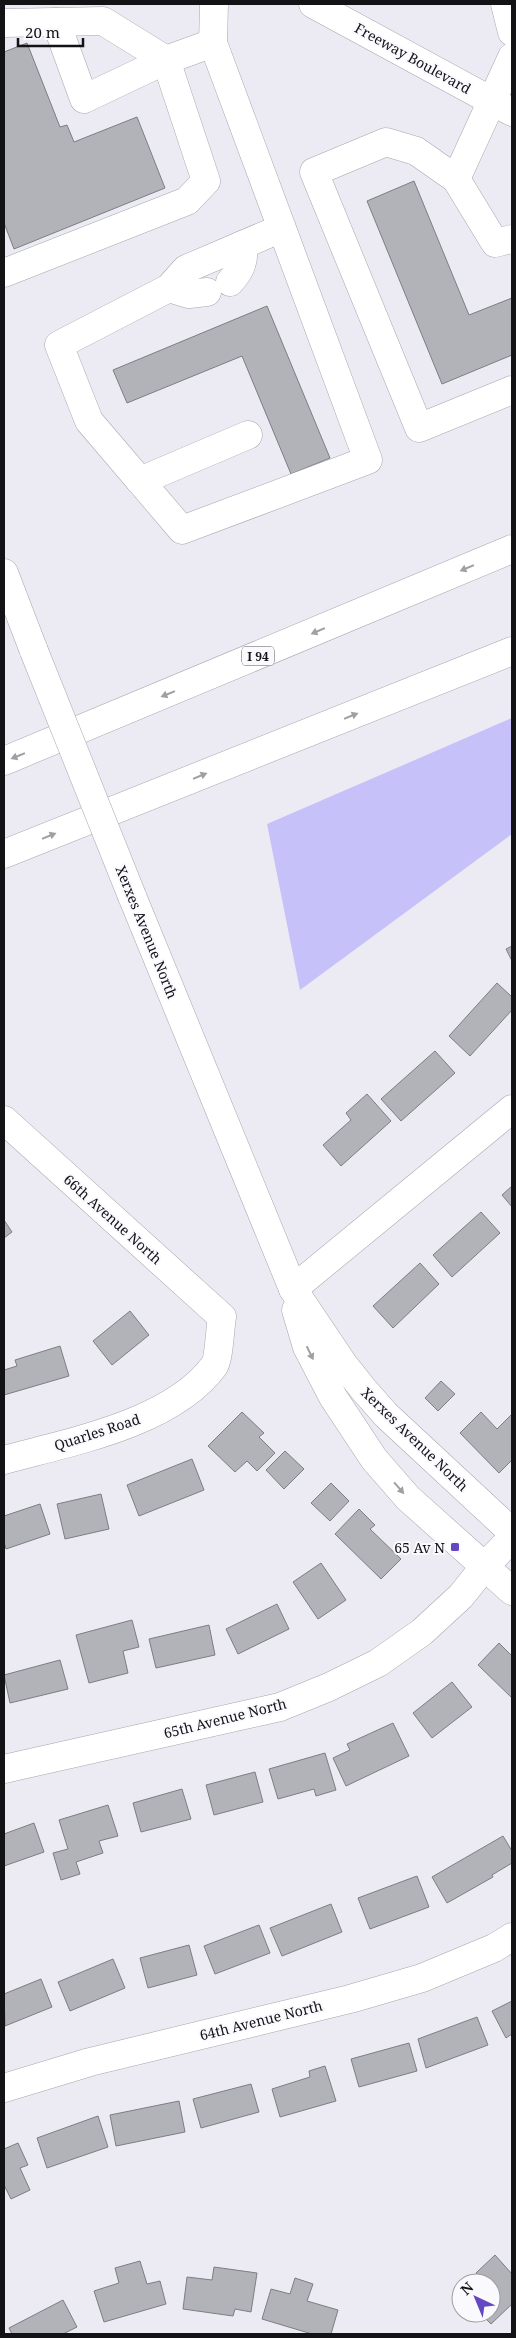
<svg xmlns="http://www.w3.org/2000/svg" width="516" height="2338" viewBox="0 0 516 2338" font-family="'Noto Serif',serif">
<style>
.water{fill:#c6c1f9}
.building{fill:#b2b2b9;stroke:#7d7d84}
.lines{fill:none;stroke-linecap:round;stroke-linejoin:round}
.minor-casing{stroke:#a6a6ae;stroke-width:29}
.highway-casing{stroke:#a6a6ae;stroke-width:29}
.minor{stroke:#fff;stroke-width:28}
.highway{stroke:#fff;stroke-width:28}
.minor-bridge-casing{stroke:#a6a6ae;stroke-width:29;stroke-linecap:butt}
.minor-bridge{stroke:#fff;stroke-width:28}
.oneway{fill:#a1a0a1}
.poi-dot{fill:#6448c1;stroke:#f9f9fe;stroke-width:2}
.labels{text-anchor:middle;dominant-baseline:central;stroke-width:4;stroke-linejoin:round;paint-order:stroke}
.shield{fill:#f9f9fe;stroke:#58575b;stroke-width:1}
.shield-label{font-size:12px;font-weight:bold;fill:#131215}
.street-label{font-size:14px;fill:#131215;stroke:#f9f9fe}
.poi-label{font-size:14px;fill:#131215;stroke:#f9f9fe;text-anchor:end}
</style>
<rect width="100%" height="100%" fill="#ecebf4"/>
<path class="water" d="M 512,718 L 512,834 L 300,990 L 267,824 Z"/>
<g class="building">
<path d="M 27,43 L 60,127 L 67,125 L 74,142 L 137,117 L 165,188 L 14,249 L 4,223 L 4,52 Z"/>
<path d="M 414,181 L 469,315 L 512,298 L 512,355 L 442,384 L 367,201 Z"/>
<path d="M 267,306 L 330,458 L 291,474 L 242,356 L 127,403 L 113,370 Z"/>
<path d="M 512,946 L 512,961 L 506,949 Z"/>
<path d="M 497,983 L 512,997 L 512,1010 L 470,1056 L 449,1036 Z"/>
<path d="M 435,1051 L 455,1073 L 401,1121 L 381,1099 Z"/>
<path d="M 367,1094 L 391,1121 L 341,1166 L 323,1145 L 351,1120 L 346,1113 Z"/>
<path d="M 512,1186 L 512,1207 L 502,1195 Z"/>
<path d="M 481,1212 L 500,1233 L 452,1277 L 433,1255 Z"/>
<path d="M 4,1220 L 12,1232 L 4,1238 Z"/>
<path d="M 420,1263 L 439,1284 L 393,1328 L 373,1306 Z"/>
<path d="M 130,1311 L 149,1335 L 112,1365 L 93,1341 Z"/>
<path d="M 60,1346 L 69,1376 L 4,1395 L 4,1370 L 17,1366 L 15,1360 Z"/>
<path d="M 441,1381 L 455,1394 L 438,1411 L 425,1398 Z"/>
<path d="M 242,1412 L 264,1433 L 259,1437 L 275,1453 L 257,1471 L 247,1461 L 235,1472 L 208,1446 Z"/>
<path d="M 481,1412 L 497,1429 L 511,1415 L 512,1416 L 512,1460 L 499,1473 L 460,1433 Z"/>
<path d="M 285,1451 L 304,1469 L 284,1489 L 266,1470 Z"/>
<path d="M 192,1459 L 204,1490 L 139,1516 L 127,1485 Z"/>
<path d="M 331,1483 L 349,1501 L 330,1521 L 311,1503 Z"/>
<path d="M 101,1494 L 109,1529 L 65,1539 L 57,1504 Z"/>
<path d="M 40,1504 L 50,1534 L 6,1549 L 4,1542 L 4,1516 Z"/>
<path d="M 359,1509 L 375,1525 L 370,1529 L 401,1559 L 381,1579 L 335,1534 Z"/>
<path d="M 321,1563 L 346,1600 L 318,1619 L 293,1582 Z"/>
<path d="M 277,1604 L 289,1629 L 238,1654 L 226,1629 Z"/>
<path d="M 132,1620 L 139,1647 L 123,1651 L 128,1673 L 89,1683 L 76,1635 Z"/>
<path d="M 209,1625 L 215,1655 L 156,1668 L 149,1639 Z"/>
<path d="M 499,1643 L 512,1656 L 512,1698 L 478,1665 Z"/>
<path d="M 60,1660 L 68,1689 L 10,1703 L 4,1675 Z"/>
<path d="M 452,1682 L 472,1707 L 432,1738 L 413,1713 Z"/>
<path d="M 393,1723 L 409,1756 L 346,1786 L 333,1758 L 350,1750 L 347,1744 Z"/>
<path d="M 325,1753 L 336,1790 L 316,1796 L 314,1789 L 278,1799 L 269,1769 Z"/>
<path d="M 255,1772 L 263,1802 L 214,1815 L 206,1785 Z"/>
<path d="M 182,1789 L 191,1819 L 141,1832 L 133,1803 Z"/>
<path d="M 108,1805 L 118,1836 L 99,1841 L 103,1853 L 76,1862 L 80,1874 L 61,1880 L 53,1853 L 68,1849 L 59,1820 Z"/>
<path d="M 34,1823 L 44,1852 L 4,1866 L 4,1834 Z"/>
<path d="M 503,1836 L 512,1851 L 512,1863 L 492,1875 L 493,1877 L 447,1903 L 432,1877 Z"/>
<path d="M 417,1876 L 429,1907 L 370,1929 L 358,1898 Z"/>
<path d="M 331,1904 L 342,1932 L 282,1956 L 270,1928 Z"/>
<path d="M 259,1925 L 270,1953 L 215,1974 L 204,1946 Z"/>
<path d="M 189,1945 L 197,1975 L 148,1988 L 140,1958 Z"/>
<path d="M 113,1959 L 125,1988 L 70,2011 L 58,1982 Z"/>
<path d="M 41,1979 L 52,2007 L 5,2026 L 4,1994 Z"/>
<path d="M 512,2001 L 512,2034 L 506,2038 L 492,2011 Z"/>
<path d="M 477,2017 L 488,2045 L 426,2068 L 418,2039 Z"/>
<path d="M 409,2043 L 417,2071 L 359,2087 L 351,2059 Z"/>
<path d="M 325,2066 L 336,2101 L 280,2117 L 272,2089 L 310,2077 L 309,2071 Z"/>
<path d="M 251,2084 L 259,2112 L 201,2128 L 193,2099 Z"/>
<path d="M 179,2101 L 185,2132 L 116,2146 L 110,2115 Z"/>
<path d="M 98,2116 L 108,2147 L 47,2168 L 37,2138 Z"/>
<path d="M 18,2143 L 28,2165 L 20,2168 L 30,2190 L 11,2199 L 4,2185 L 4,2149 Z"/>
<path d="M 495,2255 L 512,2274 L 512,2304 L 491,2324 L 480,2313 L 491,2313 L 491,2283 L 484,2283 L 476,2273 Z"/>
<path d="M 140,2261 L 147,2284 L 160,2281 L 166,2304 L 104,2322 L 94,2291 L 119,2283 L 115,2268 Z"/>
<path d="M 214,2267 L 257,2273 L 251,2312 L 235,2309 L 233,2316 L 183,2309 L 187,2277 L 212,2280 Z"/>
<path d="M 295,2278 L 313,2284 L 307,2301 L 338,2310 L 331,2334 L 312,2334 L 262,2319 L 271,2289 L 290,2294 Z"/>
<path d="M 63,2300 L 77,2327 L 63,2334 L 12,2334 L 9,2328 Z"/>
</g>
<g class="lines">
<defs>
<g id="minor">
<path d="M 214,4 L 213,43 L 368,460 L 182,530 L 89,421 L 59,345 L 169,288 L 186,269 L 282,228"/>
<path d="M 313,4 L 512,112"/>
<path d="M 505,4 L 512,32"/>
<path d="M 56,22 L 84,99 L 166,60 L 213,43"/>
<path d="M 4,23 L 103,21 L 166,60 L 206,181 L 187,201 L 4,273"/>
<path d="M 456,179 L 512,57"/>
<path d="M 512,239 L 495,243 L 456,179 L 416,151 L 386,142 L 314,172 L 419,428 L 512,390"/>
<path d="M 230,282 C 240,271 246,260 242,245"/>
<path d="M 169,288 L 189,294 L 207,292"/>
<path d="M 140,481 L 248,435"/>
<path d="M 4,573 L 34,651"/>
<path d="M 132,896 L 293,1289 L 344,1365 L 364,1390 L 386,1415 L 512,1532"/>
<path d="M 4,1120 L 222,1317 C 220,1328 219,1359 214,1366 C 171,1424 69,1442 4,1460"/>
<path d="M 293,1289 L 512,1109"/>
<path d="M 296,1310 L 307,1347 L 333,1397 L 374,1459 L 408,1498 L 512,1591"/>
<path d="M 4,1769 L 280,1707 L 329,1687 L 378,1663 L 422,1632 L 461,1596 L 485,1566 L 512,1538"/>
<path d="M 4,2088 L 90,2062 L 350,1999 L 422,1978 L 494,1948 L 512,1937"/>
</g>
<g id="highway">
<path d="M 4,761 L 512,549"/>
<path d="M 4,854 L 512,651"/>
</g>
</defs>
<use href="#minor" class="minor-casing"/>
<use href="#highway" class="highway-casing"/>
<use href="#minor" class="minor"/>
<use href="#highway" class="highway"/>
<defs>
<path id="minor-bridge" d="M 34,651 L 132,896"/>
</defs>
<use href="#minor-bridge" class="minor-bridge-casing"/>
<use href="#minor-bridge" class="minor-bridge"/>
</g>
<defs><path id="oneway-solid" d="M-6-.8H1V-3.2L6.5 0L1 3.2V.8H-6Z" transform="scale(1.25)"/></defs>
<g class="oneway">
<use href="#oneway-solid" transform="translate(467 568) rotate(157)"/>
<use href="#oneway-solid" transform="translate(318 631) rotate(157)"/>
<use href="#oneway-solid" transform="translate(168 694) rotate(158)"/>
<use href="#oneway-solid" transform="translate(351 716) rotate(-22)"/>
<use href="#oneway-solid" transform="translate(18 756) rotate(158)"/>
<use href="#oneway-solid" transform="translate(200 776) rotate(-22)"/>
<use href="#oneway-solid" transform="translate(49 836) rotate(-22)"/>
<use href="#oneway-solid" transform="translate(310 1353) rotate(64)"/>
<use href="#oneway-solid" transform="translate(399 1488) rotate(49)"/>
</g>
<rect class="poi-dot" x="450" y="1542" width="10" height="10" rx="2.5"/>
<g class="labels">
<rect class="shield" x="242" y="646.5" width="32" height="19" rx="4"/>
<g class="shield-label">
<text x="258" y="656">I 94</text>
</g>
<g class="street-label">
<text transform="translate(413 58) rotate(29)">Freeway Boulevard</text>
<text transform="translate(147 932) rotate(68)">Xerxes Avenue North</text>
<text transform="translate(113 1219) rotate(42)">66th Avenue North</text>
<text transform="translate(97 1432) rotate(-18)">Quarles Road</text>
<text transform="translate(415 1439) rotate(44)">Xerxes Avenue North</text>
<text transform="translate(225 1718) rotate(-14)">65th Avenue North</text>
<text transform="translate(261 2020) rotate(-14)">64th Avenue North</text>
</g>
<g class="poi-label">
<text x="445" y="1547">65 Av N</text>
</g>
</g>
<rect width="516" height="2338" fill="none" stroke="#131215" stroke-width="10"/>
<g transform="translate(476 2298) rotate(316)"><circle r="24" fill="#f9f9fe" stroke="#9d9da1"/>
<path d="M0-4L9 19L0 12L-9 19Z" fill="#6448c1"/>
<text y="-8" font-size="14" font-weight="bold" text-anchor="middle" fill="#131215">N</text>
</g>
<path d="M18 38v8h65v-8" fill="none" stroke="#131215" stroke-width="2.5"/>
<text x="25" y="38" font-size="15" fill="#131215" stroke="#f9f9fe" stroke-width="4" paint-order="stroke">20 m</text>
</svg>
